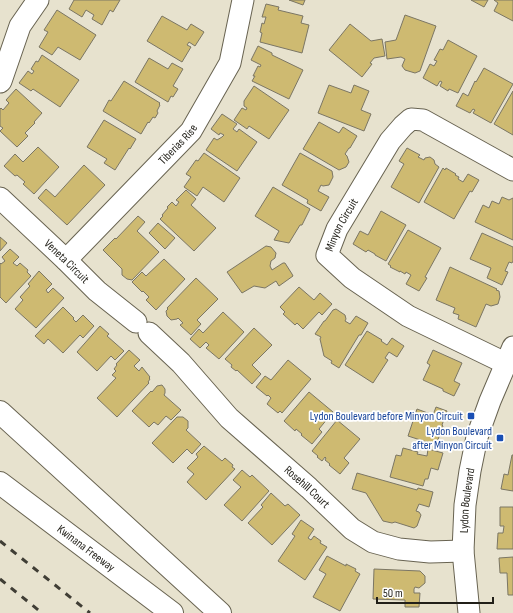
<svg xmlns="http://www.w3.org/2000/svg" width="513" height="613" viewBox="0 0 513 613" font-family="'Sofia Sans Condensed',sans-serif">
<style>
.building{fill:#ceba71;stroke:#7b7664}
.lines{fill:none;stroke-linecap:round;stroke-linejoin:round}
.minor-casing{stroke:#686351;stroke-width:23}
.highway-casing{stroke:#686351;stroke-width:24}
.minor{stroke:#fff;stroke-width:21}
.highway{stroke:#fff;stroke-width:22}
.rail{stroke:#403e35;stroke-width:3;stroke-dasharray:7 7;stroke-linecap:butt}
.transit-dot{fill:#1a4fb4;stroke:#fff;stroke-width:1.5}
.labels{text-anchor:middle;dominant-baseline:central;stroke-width:3.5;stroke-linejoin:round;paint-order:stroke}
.street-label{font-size:12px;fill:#211f18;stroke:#fff}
.transit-label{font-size:12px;fill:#164399;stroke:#fff;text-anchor:end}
</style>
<rect width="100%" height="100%" fill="#e7e2ce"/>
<g class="building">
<path d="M 74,0 L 120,0 L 113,12 L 110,10 L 102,25 L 92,19 L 94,15 L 86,10 L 82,17 L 69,9 Z"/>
<path d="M 289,0 L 305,0 L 303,5 Z"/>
<path d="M 471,0 L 488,0 L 484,7 Z"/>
<path d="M 494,0 L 513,0 L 513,21 L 494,11 L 498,3 Z"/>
<path d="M 266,4 L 279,7 L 278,10 L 303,16 L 301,23 L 309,25 L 302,53 L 260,42 L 262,33 L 260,32 L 262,23 L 264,24 L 266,17 L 262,17 Z"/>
<path d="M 57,10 L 96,35 L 80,60 L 58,47 L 52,55 L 39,47 L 48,32 L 44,30 Z"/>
<path d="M 405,15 L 436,26 L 420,71 L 415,73 L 405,70 L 402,66 L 405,59 L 401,57 L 387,59 L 385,42 L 396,40 Z"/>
<path d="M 162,16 L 187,30 L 191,24 L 204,32 L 195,46 L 189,42 L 187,45 L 191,47 L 182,62 L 147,41 Z"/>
<path d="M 350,24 L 371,41 L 382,39 L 385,56 L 374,58 L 370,63 L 372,64 L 362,77 L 329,50 Z"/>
<path d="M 448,40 L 477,56 L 458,93 L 449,89 L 448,91 L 440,86 L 442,82 L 440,81 L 437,86 L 423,78 L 430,64 L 434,66 L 437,61 L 434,60 L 440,49 L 443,50 Z"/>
<path d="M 258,46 L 272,53 L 272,55 L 303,70 L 289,99 L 252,81 L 255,76 L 253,76 L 258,66 L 260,67 L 261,65 L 251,60 Z"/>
<path d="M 42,55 L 79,80 L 60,107 L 33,89 L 31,91 L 19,83 L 28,71 L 32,74 L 34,71 L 31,69 L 36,61 L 38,62 Z"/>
<path d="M 149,58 L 168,69 L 172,63 L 183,69 L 173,86 L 178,89 L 173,97 L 171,96 L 168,102 L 135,82 Z"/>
<path d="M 484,68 L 513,84 L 491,123 L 473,113 L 475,110 L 473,109 L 470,113 L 456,106 L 463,93 L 468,96 L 475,81 L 476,82 Z"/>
<path d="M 124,81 L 160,103 L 159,104 L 160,105 L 157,111 L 158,113 L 155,118 L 153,117 L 149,123 L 148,122 L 141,134 L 103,111 L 109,100 L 111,101 Z"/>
<path d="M 329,85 L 351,93 L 354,85 L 369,91 L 361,110 L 371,114 L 364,131 L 318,113 Z"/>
<path d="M 254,86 L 289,110 L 269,139 L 249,126 L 247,129 L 234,120 L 242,108 L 246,110 L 247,108 L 244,106 L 244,101 Z"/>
<path d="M 16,89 L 42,113 L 34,122 L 35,123 L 25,133 L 28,136 L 17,147 L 0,131 L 3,128 L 0,126 L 0,109 L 1,108 L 3,110 L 9,103 L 6,100 Z"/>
<path d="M 513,91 L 513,135 L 494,124 Z"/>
<path d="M 222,114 L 237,124 L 233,129 L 237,132 L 239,129 L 257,142 L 237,171 L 206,150 L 214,138 L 217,140 L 222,137 L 224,135 L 220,133 L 219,135 L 211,129 Z"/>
<path d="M 104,120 L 136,139 L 130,149 L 129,148 L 115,170 L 104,163 L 107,159 L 87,147 Z"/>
<path d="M 319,122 L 339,133 L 343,127 L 357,136 L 350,148 L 349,148 L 345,154 L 347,156 L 349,162 L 346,167 L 339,170 L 303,149 Z"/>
<path d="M 38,147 L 59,167 L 34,194 L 23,184 L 25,182 L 17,175 L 15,176 L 4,166 L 15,154 L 23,162 Z"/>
<path d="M 407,148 L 420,155 L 418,157 L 424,160 L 425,158 L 430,157 L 434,160 L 435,164 L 439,167 L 419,203 L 391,187 L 404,164 L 399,161 Z"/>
<path d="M 204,153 L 240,178 L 224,202 L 203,187 L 197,196 L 184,187 L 191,177 L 186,174 L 196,160 L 198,161 Z"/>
<path d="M 300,153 L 332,171 L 333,177 L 329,185 L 323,186 L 321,185 L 318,191 L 329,197 L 321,211 L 307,203 L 308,200 L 282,185 Z"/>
<path d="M 84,165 L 105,185 L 67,225 L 38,198 L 46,189 L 55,197 Z"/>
<path d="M 443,168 L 445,170 L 446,168 L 456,174 L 455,175 L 459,177 L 458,179 L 463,182 L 468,174 L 479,180 L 472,192 L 470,191 L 454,219 L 424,202 Z"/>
<path d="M 273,187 L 310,209 L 302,225 L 300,225 L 289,243 L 274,240 L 279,231 L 255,216 Z"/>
<path d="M 186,190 L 196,199 L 191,205 L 216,228 L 194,251 L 160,219 L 163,216 L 162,215 L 168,208 L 167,207 L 172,202 L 176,206 L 179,202 L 176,200 Z"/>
<path d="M 502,197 L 509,200 L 513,198 L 513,240 L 475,222 L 483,205 L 489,208 L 492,201 L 499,204 Z"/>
<path d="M 381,211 L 406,225 L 386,261 L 375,255 L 375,254 L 368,250 L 366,252 L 353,244 L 360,231 L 368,235 Z"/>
<path d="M 138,216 L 145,222 L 137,231 L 159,252 L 132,280 L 127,279 L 122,275 L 122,269 L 103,250 L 115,238 L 116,239 Z"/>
<path d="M 158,223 L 175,238 L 165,249 L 149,233 Z"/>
<path d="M 408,230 L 441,248 L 425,277 L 427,278 L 419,291 L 406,284 L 411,275 L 406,272 L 405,274 L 400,271 L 400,272 L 390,267 L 391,266 L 388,264 Z"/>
<path d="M 482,233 L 513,247 L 513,261 L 512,263 L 509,262 L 505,271 L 508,272 L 502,285 L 487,278 L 491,268 L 470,259 Z"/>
<path d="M 0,237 L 7,243 L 0,251 Z"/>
<path d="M 266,246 L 271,247 L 276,253 L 275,258 L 271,261 L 270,266 L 272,270 L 283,263 L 285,263 L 292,274 L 293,276 L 279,286 L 276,281 L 265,288 L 254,286 L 242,293 L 227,272 Z"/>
<path d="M 10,249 L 19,257 L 13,263 L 17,266 L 20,263 L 28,270 L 27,272 L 31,276 L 6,303 L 0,297 L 0,263 L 1,264 L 5,261 L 2,257 Z"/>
<path d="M 164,259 L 185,279 L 156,310 L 146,300 L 149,297 L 143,291 L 142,292 L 132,282 L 142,272 L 146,276 Z"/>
<path d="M 450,267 L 497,289 L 496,290 L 499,291 L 500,297 L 498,304 L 491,306 L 486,304 L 476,327 L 458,319 L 459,315 L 453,313 L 455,308 L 436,300 Z"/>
<path d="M 39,271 L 52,284 L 46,290 L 48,293 L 53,288 L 64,298 L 36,328 L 15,309 L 23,300 L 20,297 L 30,286 L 28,284 Z"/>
<path d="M 196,278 L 218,299 L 197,320 L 201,324 L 191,335 L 180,325 L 183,323 L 178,318 L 177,319 L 171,320 L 167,316 L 166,311 L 168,309 L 167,308 Z"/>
<path d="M 299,287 L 314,300 L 320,293 L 332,304 L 322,315 L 319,312 L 303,329 L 297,323 L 295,325 L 283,314 L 285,312 L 280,307 Z"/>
<path d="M 63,307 L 74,318 L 73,319 L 76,322 L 83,315 L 94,326 L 83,338 L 80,335 L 63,353 L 48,339 L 44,344 L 35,336 Z"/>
<path d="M 336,309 L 345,315 L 346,319 L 345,321 L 350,324 L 356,316 L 368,323 L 361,335 L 359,335 L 339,368 L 331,363 L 332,361 L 324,356 L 320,339 L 321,337 L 315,334 L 324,321 L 325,321 L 333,310 Z"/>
<path d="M 223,312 L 244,332 L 219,359 L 206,348 L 209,345 L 206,342 L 200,348 L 190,339 L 199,329 L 203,333 Z"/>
<path d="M 100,326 L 109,334 L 107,336 L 124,351 L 115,360 L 111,356 L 97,371 L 77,352 Z"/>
<path d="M 254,328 L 272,345 L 252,365 L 261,374 L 252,384 L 237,370 L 236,371 L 231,367 L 232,365 L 225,359 Z"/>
<path d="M 367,331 L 382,340 L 381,341 L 387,345 L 392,338 L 404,346 L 397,357 L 389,352 L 385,358 L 388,360 L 373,383 L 345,365 Z"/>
<path d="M 129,350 L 140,360 L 134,366 L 139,371 L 142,367 L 150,377 L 149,378 L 150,379 L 148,382 L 149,383 L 117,417 L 97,398 L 116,378 L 112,375 L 116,371 L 114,369 L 117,365 L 116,364 Z"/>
<path d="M 433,350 L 462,363 L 454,381 L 460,384 L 454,396 L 443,391 L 443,389 L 423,380 L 430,365 L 427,363 Z"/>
<path d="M 288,360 L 311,379 L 282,413 L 280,411 L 278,413 L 267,404 L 271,398 L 268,395 L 267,396 L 256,387 L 265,376 L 271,380 Z"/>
<path d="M 162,385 L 165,389 L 165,393 L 164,395 L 181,410 L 171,420 L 166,416 L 158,425 L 154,422 L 149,427 L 132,411 L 151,391 L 152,392 L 157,386 Z"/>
<path d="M 309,392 L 333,412 L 319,429 L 322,432 L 312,444 L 301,435 L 302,434 L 296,429 L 295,431 L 284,421 Z"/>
<path d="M 436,407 L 447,411 L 442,425 L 443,426 L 436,445 L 408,436 L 417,409 L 433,415 Z"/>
<path d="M 177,417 L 183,417 L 188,421 L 188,428 L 186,430 L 201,444 L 192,454 L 187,449 L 173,463 L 152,443 Z"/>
<path d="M 337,420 L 360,439 L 344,458 L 349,463 L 340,474 L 329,465 L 330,464 L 325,460 L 326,458 L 325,457 L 322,461 L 317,457 L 318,456 L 312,451 Z"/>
<path d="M 204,446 L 222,461 L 225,458 L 233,465 L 232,467 L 235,469 L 206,500 L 187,482 L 194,474 L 187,468 L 198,457 L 196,454 Z"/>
<path d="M 403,448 L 418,452 L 417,454 L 427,456 L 428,449 L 443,453 L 438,470 L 431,468 L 428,479 L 425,479 L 423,486 L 390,477 L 396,455 L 401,456 Z"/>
<path d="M 512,455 L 513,455 L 513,491 L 501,489 L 504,474 L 508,475 Z"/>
<path d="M 242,470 L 250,477 L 252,475 L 269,491 L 242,521 L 224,505 L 241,487 L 233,480 Z"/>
<path d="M 357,473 L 417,490 L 418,488 L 433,492 L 429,507 L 419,504 L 416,511 L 419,512 L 421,515 L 417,526 L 414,528 L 395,522 L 392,523 L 383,521 L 366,493 L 352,489 Z"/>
<path d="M 271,493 L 285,506 L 288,504 L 300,515 L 272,545 L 248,523 L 263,507 L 261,505 Z"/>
<path d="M 500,507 L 513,507 L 513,549 L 497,549 L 498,533 L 503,533 L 504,526 L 500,526 Z"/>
<path d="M 301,520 L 314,529 L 308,538 L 311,540 L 314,536 L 321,541 L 320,543 L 327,547 L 305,580 L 278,561 L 295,536 L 292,534 Z"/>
<path d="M 327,556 L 346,566 L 346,564 L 356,569 L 355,571 L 360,574 L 340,611 L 313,597 L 326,574 L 319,570 Z"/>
<path d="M 513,557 L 513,595 L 508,595 L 507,573 L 500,573 L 499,558 Z"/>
<path d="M 374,569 L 420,571 L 425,576 L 425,583 L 419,588 L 415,587 L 414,589 L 414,593 L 420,593 L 419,607 L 405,607 L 405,600 L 373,599 Z"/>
</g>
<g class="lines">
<defs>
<g id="minor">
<path d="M 0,82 L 1,81 L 20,26 L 38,0"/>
<path id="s1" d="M 0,198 L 66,260 L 97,291 L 136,322"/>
<path id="s2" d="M 66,260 L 191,131 L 230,63 L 243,0"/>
<path id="s3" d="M 149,333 L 181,363 L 229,418 L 309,488 L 352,529 L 373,542 L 399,549 L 430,552 L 463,551"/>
<path id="s4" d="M 505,363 L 408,316 L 352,278 L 327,255 L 337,229 L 390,141 L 403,126 L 411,119 L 423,120 L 513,170"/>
<path id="s5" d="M 469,613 L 463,551 L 465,505 L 470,471 L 477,437 L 490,401 L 513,347"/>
</g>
<g id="highway">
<path d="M 0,412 L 220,613"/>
<path id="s6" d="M 0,483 L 172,613"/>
</g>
</defs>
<use href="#minor" class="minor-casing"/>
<use href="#highway" class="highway-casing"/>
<use href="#minor" class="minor"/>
<use href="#highway" class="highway"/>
<g class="rail">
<path d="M 0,541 L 90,613"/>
<path d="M 0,579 L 42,613"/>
</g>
</g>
<g class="transit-dot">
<rect x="467" y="412" width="8" height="8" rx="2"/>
<rect x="496" y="434" width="8" height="8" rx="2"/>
</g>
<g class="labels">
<g class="street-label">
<text stroke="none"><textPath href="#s2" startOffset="161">Tiberias Rise</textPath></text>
<text stroke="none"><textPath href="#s4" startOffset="243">Minyon Circuit</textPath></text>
<text stroke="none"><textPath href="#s1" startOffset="92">Veneta Circuit</textPath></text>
<text stroke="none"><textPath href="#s3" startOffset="221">Rosehill Court</textPath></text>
<text stroke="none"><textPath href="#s5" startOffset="113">Lydon Boulevard</textPath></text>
<text stroke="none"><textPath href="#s6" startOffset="108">Kwinana Freeway</textPath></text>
</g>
<g class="transit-label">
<text x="463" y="416">Lydon Boulevard before Minyon Circuit</text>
<text x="492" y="431">Lydon Boulevard<tspan x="492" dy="14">after Minyon Circuit</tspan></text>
</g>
</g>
<path d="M377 597v6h116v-6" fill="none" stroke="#211f18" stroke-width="2"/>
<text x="383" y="597" font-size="12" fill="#211f18" stroke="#ffffff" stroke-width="3" paint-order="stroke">50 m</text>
</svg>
